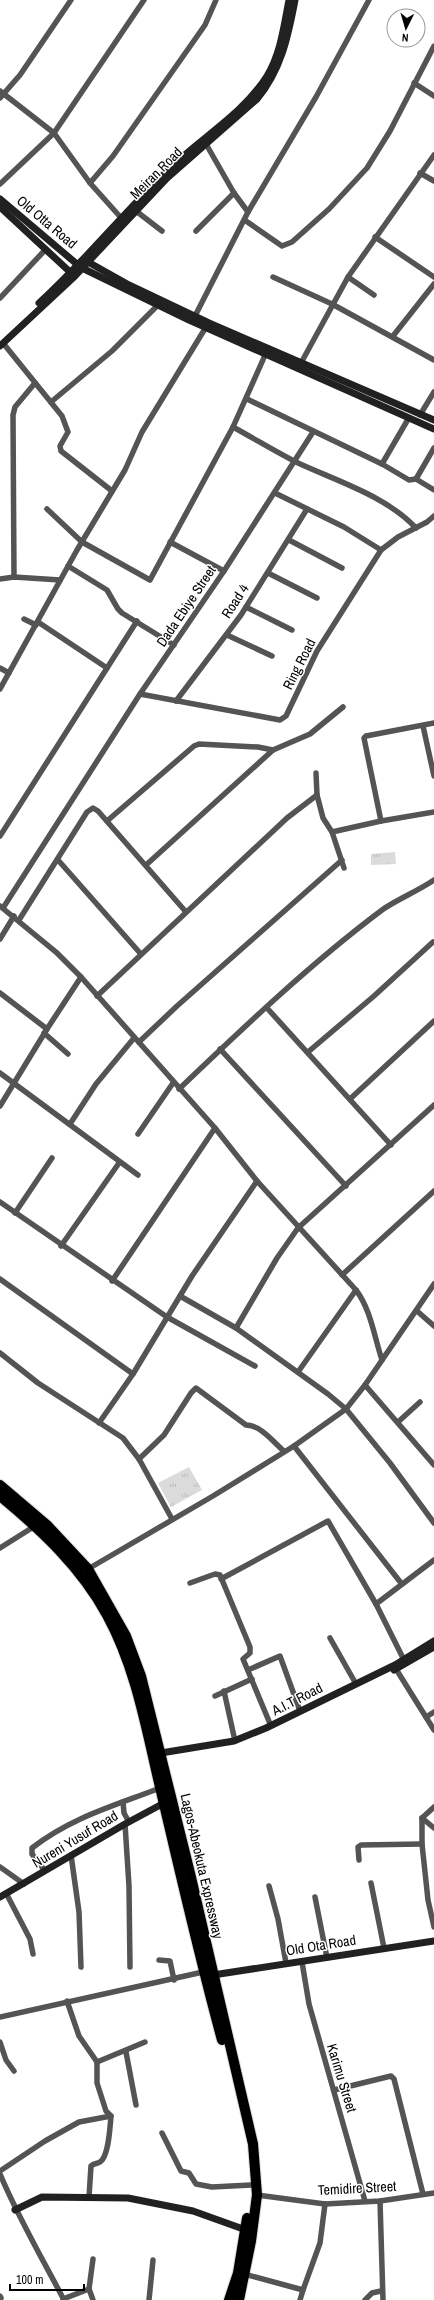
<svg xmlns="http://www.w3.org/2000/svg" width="434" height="2300" viewBox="0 0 434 2300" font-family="'Archivo Narrow',sans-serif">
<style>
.grass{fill:url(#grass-tufts)}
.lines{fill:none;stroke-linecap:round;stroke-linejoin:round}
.highway-casing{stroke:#dbdbdb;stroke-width:12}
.street{stroke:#545454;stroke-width:5.5}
.secondary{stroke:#212121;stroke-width:7}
.highway{stroke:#000;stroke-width:10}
.labels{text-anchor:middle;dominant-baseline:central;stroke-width:3;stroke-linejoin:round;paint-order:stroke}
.street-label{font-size:14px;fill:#000;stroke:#fff}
</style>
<defs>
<pattern id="grass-tufts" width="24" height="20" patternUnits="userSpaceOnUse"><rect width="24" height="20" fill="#dbdbdb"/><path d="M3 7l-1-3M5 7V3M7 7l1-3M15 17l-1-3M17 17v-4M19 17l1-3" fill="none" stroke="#bababa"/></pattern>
</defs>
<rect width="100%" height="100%" fill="#fff"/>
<g class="grass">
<path d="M 395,852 L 396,864 L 371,865 L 371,854 Z"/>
<path d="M 189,1467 L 202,1490 L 171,1507 L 158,1483 Z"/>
</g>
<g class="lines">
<defs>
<g id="highway">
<path d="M 0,1485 L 47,1525 L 88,1569 L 126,1636 L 141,1676 L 190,1873 L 253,2144 L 257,2195 L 251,2241 L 239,2300"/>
<path d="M 0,1496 C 41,1530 81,1567 107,1615 C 136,1668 146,1728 160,1787 C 180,1872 199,1956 222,2040"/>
<path d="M 229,2300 L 238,2273 L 247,2218"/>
</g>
</defs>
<use href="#highway" class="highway-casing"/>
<g class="street">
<path d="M 414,83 L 434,96"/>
<path d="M 0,91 L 54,133 L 90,183 L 123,220"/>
<path d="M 0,98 L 20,75 L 71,0"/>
<path d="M 206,144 L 234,193 L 248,212"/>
<path d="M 420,173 L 434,181"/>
<path d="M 90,183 L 113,156 L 205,25 L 216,0"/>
<path d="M 0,184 L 54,133 L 144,0"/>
<path d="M 136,211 L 162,231"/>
<path d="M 246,221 L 282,246 L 292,242 L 329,209 L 367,168 L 390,131 L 434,46"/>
<path d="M 196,231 L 234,193"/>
<path d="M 375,237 L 434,277"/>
<path d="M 273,277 L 332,304 L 434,360"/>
<path d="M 348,277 L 374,295"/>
<path d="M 0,298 L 46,249"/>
<path d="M 195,316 L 248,212 L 316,97 L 369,0"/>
<path d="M 393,336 L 434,284"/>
<path d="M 3,343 L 62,416 L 68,432 L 60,446 L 61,451 L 112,491"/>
<path d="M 301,363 L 348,277 L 434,155"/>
<path d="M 247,399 L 382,464 L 409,480 L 416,479 L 434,490"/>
<path d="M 51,402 L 112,351 L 158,305"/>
<path d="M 420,415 L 434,392"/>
<path d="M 233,427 C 255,439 276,452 298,463 C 337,481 386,496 416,528"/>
<path d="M 382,464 L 407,421"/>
<path d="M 416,479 L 434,448"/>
<path d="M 275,493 L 344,527 L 381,550"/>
<path d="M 47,509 L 82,542 L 150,580 L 233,427 L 266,353"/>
<path d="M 289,540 L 342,568"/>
<path d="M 170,542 L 224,571"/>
<path d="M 68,566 L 107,590 L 118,609 L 122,613 L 174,645"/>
<path d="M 268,573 L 317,598"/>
<path d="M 14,577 L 13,415 L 15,407 L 35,383"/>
<path d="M 0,579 L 14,577 L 60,580"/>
<path d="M 246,607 L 292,630"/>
<path d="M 24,619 L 36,625"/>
<path d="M 38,622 L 107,668"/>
<path d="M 227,635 L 272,656"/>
<path d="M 0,668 L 9,673"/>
<path d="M 0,689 L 77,550 L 125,470 L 142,432 L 206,327"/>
<path d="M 140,694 L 280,720 L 286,716 L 317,651 L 381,550 L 398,537 L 427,522 L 434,516"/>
<path d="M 176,701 L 241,615 L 307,509"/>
<path d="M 423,726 L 434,776"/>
<path d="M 316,773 L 317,795 L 323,818 L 332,832 L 344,868"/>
<path d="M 107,821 L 194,746 L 199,744 L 258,747 L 273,750"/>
<path d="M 381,821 L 364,738 L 366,736 L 434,723"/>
<path d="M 332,832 L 381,821 L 434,812"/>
<path d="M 0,836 L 137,621"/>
<path d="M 58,860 L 140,953"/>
<path d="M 146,865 L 273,750 L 310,734 L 343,707"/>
<path d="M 0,906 L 56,952 L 81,977 L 215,1128 L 257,1181 L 356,1290 C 371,1310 374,1336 382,1360"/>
<path d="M 3,908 L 140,694 L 224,571 L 313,432"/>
<path d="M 19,920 L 87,812 L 93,808 L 98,811 L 186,912"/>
<path d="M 0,939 L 14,916"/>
<path d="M 0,993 L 47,1029"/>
<path d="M 97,996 L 287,818 L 317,795"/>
<path d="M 267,1008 L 391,1145"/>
<path d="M 44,1033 L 68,1054"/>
<path d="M 139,1042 L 177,1006 L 342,860"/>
<path d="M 220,1049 L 346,1186"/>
<path d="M 308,1052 L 374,996 L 433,942"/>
<path d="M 0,1073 L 138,1175"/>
<path d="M 179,1089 C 244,1027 310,964 382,910 C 396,900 418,891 434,880"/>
<path d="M 350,1099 L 434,1021"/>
<path d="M 0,1106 L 47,1029 L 81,977"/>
<path d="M 70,1124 L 96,1084 L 134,1038"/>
<path d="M 138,1134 L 173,1083"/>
<path d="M 0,1202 L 167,1317 L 255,1366"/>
<path d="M 15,1213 L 52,1158"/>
<path d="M 61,1246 L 119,1163"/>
<path d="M 342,1275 L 434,1191"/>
<path d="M 0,1279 L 133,1374"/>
<path d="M 112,1281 L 215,1128"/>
<path d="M 180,1296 L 236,1328 L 328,1394 L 346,1409 L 390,1463 L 434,1523"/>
<path d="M 417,1311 L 434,1326"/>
<path d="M 236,1328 L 277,1258 L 298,1228 L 434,1105"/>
<path d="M 0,1353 L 38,1383 L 123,1438 L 139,1459 L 172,1519"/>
<path d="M 298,1372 L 356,1290"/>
<path d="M 365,1385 L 434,1465"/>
<path d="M 398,1422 L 420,1402"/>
<path d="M 99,1423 L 133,1374 L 192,1276 L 257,1181"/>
<path d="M 294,1446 L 401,1583"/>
<path d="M 139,1459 L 164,1435 L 191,1393 L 196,1388 L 246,1425 C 261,1425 274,1443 284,1451"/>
<path d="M 0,1548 L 35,1526"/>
<path d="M 88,1569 L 213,1496 L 294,1446 L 346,1409 L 365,1385 L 434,1284"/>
<path d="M 221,1579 L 328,1521 L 376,1604 L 403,1658"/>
<path d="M 190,1583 L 215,1574 L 220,1575 L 250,1647 L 250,1653 L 243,1659 L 271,1726"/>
<path d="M 376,1604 L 434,1560"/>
<path d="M 330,1638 L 356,1684"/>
<path d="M 396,1669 L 434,1730"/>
<path d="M 248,1670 L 280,1656 L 300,1711"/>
<path d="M 224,1691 L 235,1741"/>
<path d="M 215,1696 L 252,1679"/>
<path d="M 426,1717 L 434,1712"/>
<path d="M 123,1802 L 124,1813 L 129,1822"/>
<path d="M 422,1818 L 422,1844 L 428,1900 L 434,1927"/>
<path d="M 422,1818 L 434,1807"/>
<path d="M 422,1818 L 434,1828"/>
<path d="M 125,1824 L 129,1886 L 130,1967"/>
<path d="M 71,1855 L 79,1912 L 81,1967"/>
<path d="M 359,1860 L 358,1847 L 361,1845 L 422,1844"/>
<path d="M 0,1867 L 24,1884"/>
<path d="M 45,1871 L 32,1854 L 32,1848 C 72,1817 114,1806 160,1788"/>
<path d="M 371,1883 L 384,1948"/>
<path d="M 269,1886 L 278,1919 L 286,1963"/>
<path d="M 6,1893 L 30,1939 L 33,1954"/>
<path d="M 315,1897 L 327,1958"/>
<path d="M 159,1960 L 170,1961 L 174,1980"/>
<path d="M 302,1962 L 309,2004 L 365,2201"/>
<path d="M 67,2001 L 79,2036 L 97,2062 L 97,2083 L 106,2111 L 111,2116 C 110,2126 109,2156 100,2162 C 97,2164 94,2163 91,2166 L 89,2197"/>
<path d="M 0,2017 L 203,1972"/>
<path d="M 0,2042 L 6,2060 L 14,2071"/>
<path d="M 126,2052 L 136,2105"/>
<path d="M 97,2062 L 145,2042"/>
<path d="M 334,2090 L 391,2076 L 394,2079 L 423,2194"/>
<path d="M 162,2133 L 181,2171 L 189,2173 L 196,2184 L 212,2187 L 251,2185"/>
<path d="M 0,2171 L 45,2141 L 79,2122 L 111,2116"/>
<path d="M 0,2174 C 18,2217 42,2258 64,2300"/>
<path d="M 257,2195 L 325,2204 L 380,2201 L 434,2193"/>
<path d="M 380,2201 L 383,2300"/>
<path d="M 244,2274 L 303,2290 L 320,2243 L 325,2204"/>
<path d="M 0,2296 L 1,2298"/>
<path d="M 63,2299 L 89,2289"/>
<path d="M 93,2300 L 89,2289 L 93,2259"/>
<path d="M 149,2300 L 153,2260"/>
<path d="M 300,2300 L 303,2290"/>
<path d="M 365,2300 L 372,2293 L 381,2291"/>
</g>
<g class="secondary">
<path d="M 0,199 L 78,265"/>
<path d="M 0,207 L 70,272"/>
<path d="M 88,262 L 129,285 L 209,323 L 434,420"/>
<path d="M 82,268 L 189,320 L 434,429"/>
<path d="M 39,303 C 83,263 121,216 164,174 C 197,140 242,116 267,76 C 281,53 284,25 289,0"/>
<path d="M 0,346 L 73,278 L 167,178 L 257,99 C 281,70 288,37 295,0"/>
<path d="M 394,1670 L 434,1647"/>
<path d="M 161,1753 L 234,1741 L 266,1728 L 395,1665 L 434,1641"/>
<path d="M 0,1897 L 125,1824 L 164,1803"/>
<path d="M 213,1975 L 434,1941"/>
<path d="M 15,2210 L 42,2197 L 128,2198 L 193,2211 L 246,2230"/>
</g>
<use href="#highway" class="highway"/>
</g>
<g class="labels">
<g class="street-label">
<text transform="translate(156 173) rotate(-45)">Meiran Road</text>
<text transform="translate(47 222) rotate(40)">Old Otta Road</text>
<text transform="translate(235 601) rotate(-57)">Road 4</text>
<text transform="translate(186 606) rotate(-56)">Dada Ebiye Street</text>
<text transform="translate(299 664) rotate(-63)">Ring Road</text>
<text transform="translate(297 1699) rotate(-27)">A.I.T Road</text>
<text transform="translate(75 1839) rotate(-31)">Nureni Yusuf Road</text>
<text transform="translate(202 1866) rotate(77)">Lagos-Abeokuta Expressway</text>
<text transform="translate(321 1945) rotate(-9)">Old Ota Road</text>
<text transform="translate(342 2078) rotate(73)">Karimu Street</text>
<text transform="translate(357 2188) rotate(-3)">Temidire Street</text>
</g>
</g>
<g transform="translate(406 28) rotate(185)"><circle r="19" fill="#ffffff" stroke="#999999"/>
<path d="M0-3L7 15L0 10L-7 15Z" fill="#000000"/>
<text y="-6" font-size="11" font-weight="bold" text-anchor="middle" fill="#000000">N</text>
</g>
<path d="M10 2284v6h74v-6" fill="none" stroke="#000000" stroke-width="2"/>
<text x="16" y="2284" font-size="12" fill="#000000" stroke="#ffffff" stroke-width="3" paint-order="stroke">100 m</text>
</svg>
